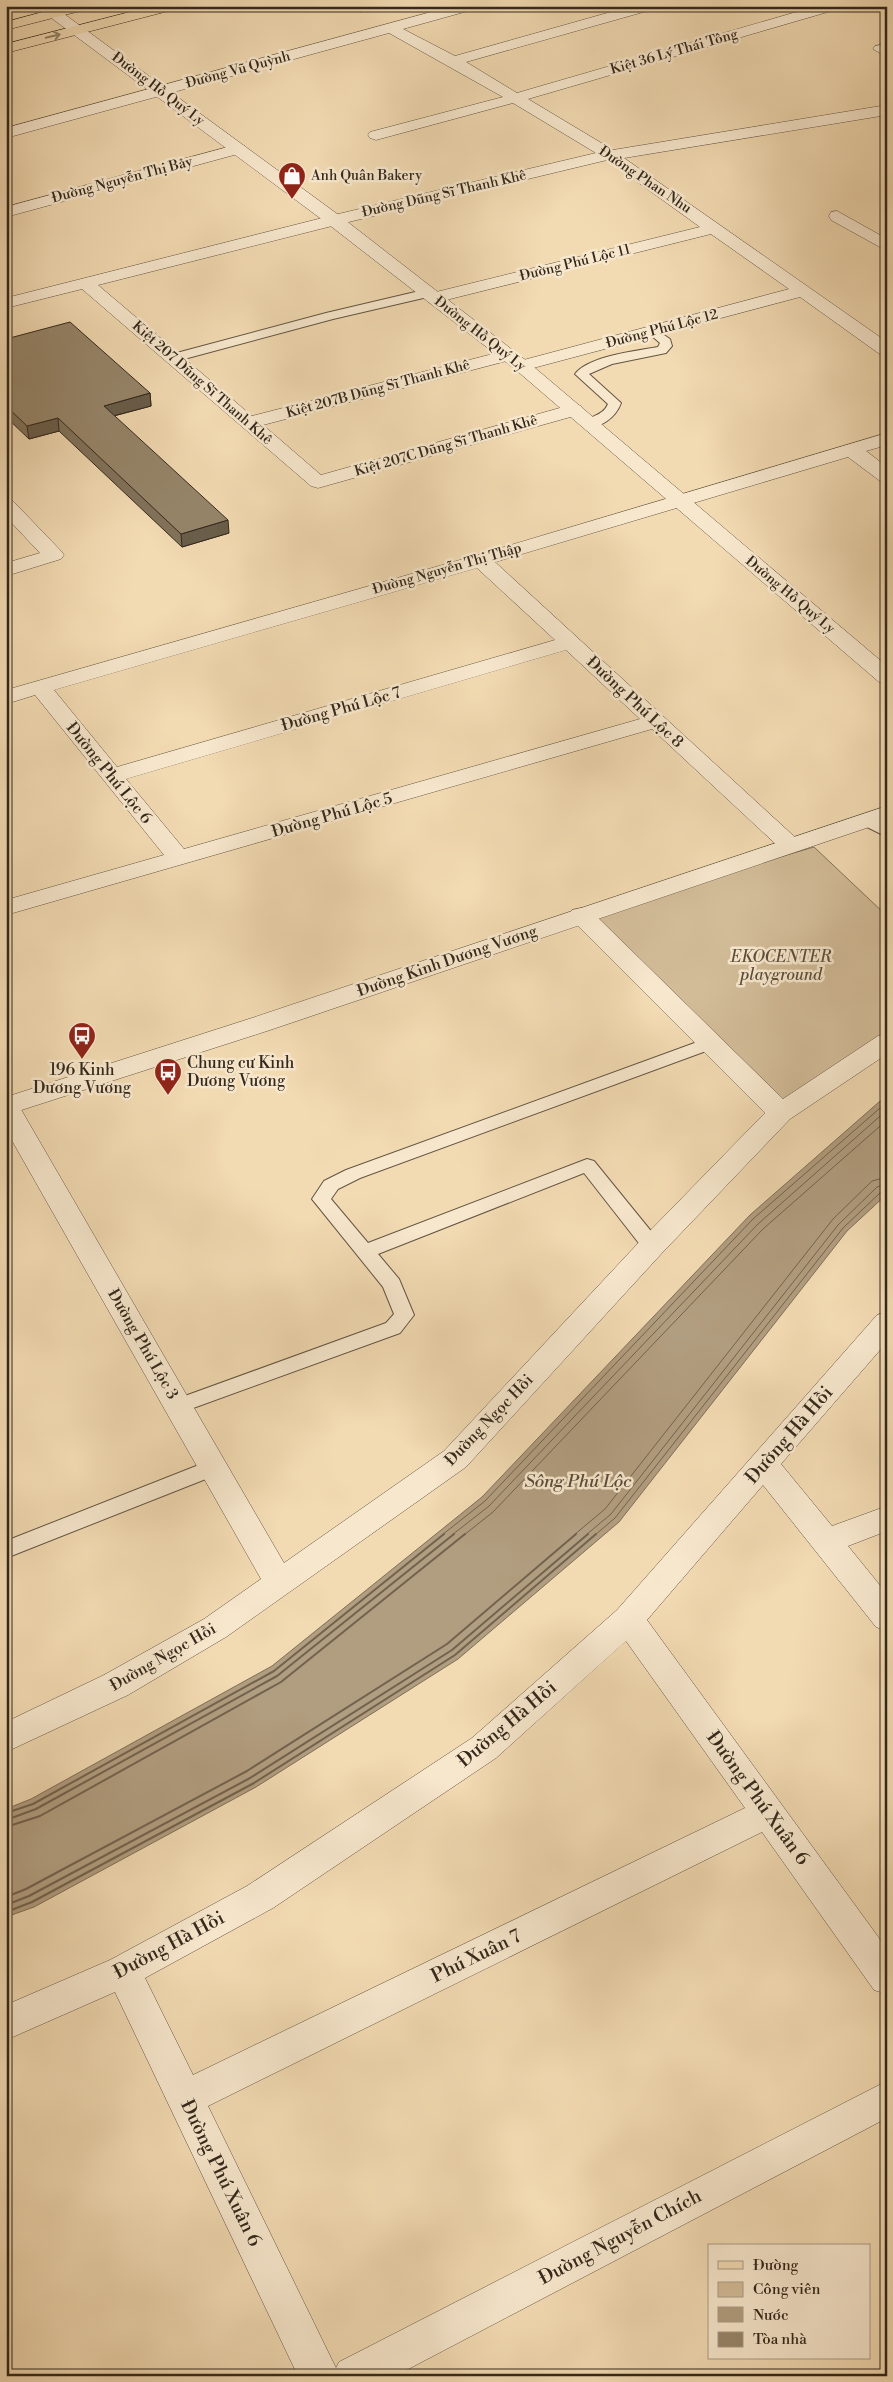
<svg xmlns="http://www.w3.org/2000/svg" width="893" height="2382" viewBox="0 0 893 2382" font-family="'Libre Bodoni',serif">
<style>
.green{fill:#d2bc98;stroke:#82725a}
.water{fill:#b19d7f;stroke:#7f6e57}
.lines{fill:none;stroke-linecap:round;stroke-linejoin:round}
.shore-far1{stroke:#72624e;stroke-width:1}
.shore{stroke:#72624e;stroke-width:2}
.service-casing{stroke:#635442;stroke-width:2}
.minor-casing{stroke:#635442;stroke-width:1}
.tertiary-casing{stroke:#635442;stroke-width:1}
.primary-casing{stroke:#33281c;stroke-width:1}
.service{fill:#f7e7cd;fill-rule:evenodd}
.minor{fill:#f7e7cd;fill-rule:evenodd}
.tertiary{fill:#f7e7cd;fill-rule:evenodd}
.primary{fill:#f2dab2;fill-rule:evenodd}
.wall{fill:#81725b;stroke:#33281c}
.shaded-wall{fill:#695d4a;stroke:#33281c}
.building{fill:#96856a;stroke:#33281c}
.oneway{stroke:#928167}
.labels{text-anchor:middle;dominant-baseline:central;stroke-width:5;stroke-linejoin:round;paint-order:stroke}
.far-street-label{font-size:14px;fill:#33281c;stroke:#f7e7cd}
.far-poi-label{font-size:14px;fill:#33281c;stroke:#f7e7cd;text-anchor:start}
.street-label{font-size:16px;fill:#33281c;stroke:#f7e7cd}
.park-label{font-size:16px;font-style:italic;fill:#5b4d3b;stroke:#f7e7cd}
.poi-label{font-size:16px;fill:#33281c;stroke:#f7e7cd;text-anchor:start}
.water-label{font-size:18px;font-style:italic;fill:#594b3a;stroke:#f7e7cd}
.near-street-label{font-size:19px;fill:#33281c;stroke:#f7e7cd}
</style>
<rect width="100%" height="100%" fill="#f2dab2"/>
<filter id="stains"><feTurbulence type="fractalNoise" baseFrequency=".004" numOctaves="4"/><feColorMatrix values="0 0 0 0 .2 0 0 0 0 .09 0 0 0 0 .02 0 0 0 .5 -.17"/></filter>
<radialGradient id="worn" r=".72"><stop offset=".6" stop-color="#630" stop-opacity="0"/><stop offset="1" stop-color="#630" stop-opacity=".3"/></radialGradient>
<path class="green" d="M 814,847 L 887,916 L 887,1036 L 781,1113 L 581,915 Z"/>
<path class="water" d="M 887,1095 L 887,1194 L 847,1231 L 619,1522 L 458,1659 L 256,1787 L 34,1907 L 6,1917 L 6,1809 L 31,1799 L 272,1666 L 482,1497 L 750,1215 Z"/>
<g class="lines">
<g class="shore-far1">
<path d="M 442,1535 L 485,1501 L 753,1219 L 887,1102"/>
<path d="M 452,1535 L 489,1506 L 758,1224 L 887,1110"/>
<path d="M 464,1535 L 493,1512 L 763,1229 L 887,1120"/>
<path d="M 574,1535 L 605,1509 L 833,1219 L 872,1181 L 887,1177"/>
<path d="M 586,1535 L 611,1514 L 838,1225 L 877,1187 L 887,1184"/>
<path d="M 595,1535 L 615,1518 L 843,1228 L 881,1192 L 887,1190"/>
</g>
<g class="shore">
<path d="M 6,1813 L 33,1804 L 274,1671 L 444,1534"/>
<path d="M 6,1820 L 36,1809 L 277,1676 L 454,1534"/>
<path d="M 6,1827 L 40,1816 L 281,1682 L 465,1534"/>
<path d="M 6,1897 L 26,1889 L 247,1771 L 447,1644 L 576,1534"/>
<path d="M 6,1905 L 29,1896 L 250,1778 L 452,1650 L 588,1534"/>
<path d="M 6,1912 L 32,1902 L 254,1783 L 455,1655 L 596,1534"/>
</g>
<defs>
<g id="service">
<path d="M 428,289 L 432,290 L 434,293 L 432,296 L 333,319 L 173,362 L 167,358 L 169,355 L 326,313 Z"/>
<path d="M 652,327 L 670,339 L 672,346 L 666,353 L 612,364 L 589,374 L 621,403 C 616,417 600,430 584,426 L 583,423 C 591,415 603,416 608,404 L 575,374 C 589,356 636,351 658,347 L 660,343 L 646,331 Z"/>
<path d="M 865,815 L 887,825 L 887,837 L 859,823 L 857,820 L 859,817 Z"/>
<path d="M 711,1037 L 717,1039 L 720,1043 L 717,1047 L 360,1178 L 338,1189 L 331,1199 L 368,1243 L 587,1159 L 594,1161 L 659,1241 L 662,1246 L 659,1251 L 652,1253 L 645,1251 L 584,1173 L 378,1254 L 399,1279 L 414,1315 L 400,1333 L 185,1411 L 178,1414 L 171,1411 L 168,1406 L 171,1401 L 386,1323 L 394,1314 L 383,1287 L 312,1199 L 324,1181 L 346,1170 Z"/>
<path d="M 214,1459 L 221,1461 L 224,1467 L 221,1473 L 6,1558 L 6,1541 Z"/>
</g>
<g id="minor">
<path d="M 351,6 L 367,6 L 368,8 L 361,12 Z"/>
<path d="M 453,6 L 477,6 L 475,9 L 403,29 L 455,56 L 632,6 L 656,6 L 654,9 L 466,62 L 517,93 L 817,6 L 840,6 L 838,9 L 528,99 L 613,150 L 887,105 L 887,115 L 624,158 L 887,342 L 887,356 L 881,355 L 800,297 L 522,371 L 516,370 L 513,366 L 516,362 L 789,289 L 711,234 L 434,303 L 428,302 L 425,298 L 428,294 L 700,227 L 607,160 L 336,225 L 98,285 L 252,416 L 508,350 L 514,351 L 517,355 L 514,359 L 263,425 L 321,475 L 574,404 L 581,406 L 583,410 L 581,414 L 318,488 L 311,486 L 82,289 L 6,308 L 6,298 L 334,215 L 596,153 L 513,103 L 376,140 L 370,138 L 368,135 L 370,132 L 503,97 L 389,33 L 6,138 L 6,128 Z"/>
<path d="M 887,44 L 887,52 L 880,53 L 873,49 L 875,46 Z"/>
<path d="M 239,144 L 245,146 L 247,149 L 245,152 L 6,217 L 6,207 Z"/>
<path d="M 837,211 L 887,239 L 887,251 L 831,220 L 829,216 L 831,212 Z"/>
<path d="M 887,433 L 887,445 L 866,451 L 887,467 L 887,483 L 880,481 L 848,457 L 495,562 L 797,839 L 801,844 L 797,849 L 789,851 L 781,849 L 652,729 L 6,915 L 6,900 L 164,855 L 35,695 L 6,704 L 6,690 L 474,556 ZM 477,568 L 555,640 L 117,767 L 54,690 ZM 566,650 L 640,719 L 184,849 L 126,779 Z"/>
<path d="M 6,499 L 13,501 L 61,551 L 64,555 L 61,559 L 6,576 L 6,563 L 40,553 L 6,517 Z"/>
<path d="M 581,908 L 590,910 L 783,1099 L 878,1036 L 887,1034 L 887,1054 L 790,1119 L 662,1253 L 466,1467 L 226,1637 L 128,1695 L 6,1752 L 6,1722 L 104,1675 L 204,1619 L 261,1579 L 6,1130 L 6,1097 L 15,1100 L 19,1106 L 284,1563 L 444,1451 L 642,1239 L 765,1113 L 572,920 L 569,915 L 572,910 Z"/>
<path d="M 887,1312 L 887,1342 L 781,1464 L 832,1526 L 887,1506 L 887,1531 L 848,1546 L 887,1594 L 887,1631 L 876,1627 L 763,1485 L 647,1620 L 887,1949 L 887,1994 L 874,1990 L 762,1832 L 208,2106 L 336,2368 L 339,2362 L 887,2081 L 887,2118 L 395,2376 L 298,2376 L 115,1992 L 6,2040 L 6,2005 L 110,1960 L 247,1886 L 472,1738 L 617,1610 L 877,1315 ZM 626,1641 L 745,1808 L 193,2075 L 145,1978 L 273,1908 L 496,1758 Z"/>
</g>
<g id="tertiary">
<path d="M 55,10 L 60,11 L 340,216 L 528,362 L 887,666 L 887,683 L 879,682 L 516,370 L 328,224 L 50,17 L 48,14 L 50,11 Z"/>
<path d="M 887,806 L 887,821 L 270,1030 L 6,1115 L 6,1097 L 252,1018 Z"/>
</g>
<g id="primary">
<path d="M 65,6 L 90,6 L 88,9 L 6,30 L 6,22 Z"/>
<path d="M 153,6 L 178,6 L 176,9 L 6,53 L 6,44 Z"/>
</g>
</defs>
<use href="#service" class="service-casing"/>
<use href="#minor" class="minor-casing"/>
<use href="#tertiary" class="tertiary-casing"/>
<use href="#primary" class="primary-casing"/>
<use href="#service" class="service"/>
<use href="#minor" class="minor"/>
<use href="#tertiary" class="tertiary"/>
<use href="#primary" class="primary"/>
</g>
<path class="wall" d="M 6,339 L 150,393 L 151,406 L 114,416 L 229,533 L 182,547 L 59,431 L 29,439 L 6,417 Z"/>
<g class="shaded-wall">
<path d="M 150,393 L 151,406 L 105,418 L 104,406 Z"/>
<path d="M 58,418 L 59,431 L 29,439 L 27,426 Z"/>
<path d="M 228,520 L 229,533 L 182,547 L 181,534 Z"/>
</g>
<path class="building" d="M 70,322 L 150,393 L 104,406 L 228,520 L 181,534 L 58,418 L 27,426 L 6,406 L 6,339 Z"/>
<defs><path id="oneway-shaft" d="M-6 0H5M1.5-3L5.5 0L1.5 3" fill="none" stroke-width="1.6" stroke-linecap="round" stroke-linejoin="round" transform="scale(1.25)"/></defs>
<use class="oneway" href="#oneway-shaft" transform="translate(53 36) rotate(-14)"/>
<defs>
<symbol id="shop-pin" viewBox="-11 -11 22 30"><path d="M0 17L-7.5 6A9.5 9.5 0 1 1 7.5 6Z" fill="#8f2418" stroke="#f7e7cd"/><path d="M-5-2.5h2.3a2.7 3.5 0 0 1 5.4 0H5L5.5 6h-11ZM-1.5-2.5h3a1.5 2.3 0 0 0-3 0Z" fill="#fff"/></symbol>
<symbol id="bus-pin" viewBox="-11 -11 22 30"><path d="M0 17L-7.5 6A9.5 9.5 0 1 1 7.5 6Z" fill="#8f2418" stroke="#f7e7cd"/><path d="M-5-6H5V4H4V6H2V4H-2V6H-4V4H-5ZM-3.5-4V0h7V-4ZM-3.5 1.2v1.5H-2V1.2ZM2 1.2v1.5H3.5V1.2Z" fill="#fff"/></symbol>
</defs>
<g fill-rule="evenodd">
<use href="#shop-pin" x="276" y="160" width="32" height="43"/>
<use href="#bus-pin" x="66" y="1020" width="32" height="43"/>
<use href="#bus-pin" x="152" y="1056" width="32" height="43"/>
</g>
<g class="labels">
<g class="far-street-label">
<text transform="translate(674 52) rotate(-16)">Kiệt 36 Lý Thái Tông</text>
<text transform="translate(238 70) rotate(-15)">Đường Vũ Quỳnh</text>
<text transform="translate(158 89) rotate(37)">Đường Hồ Quý Ly</text>
<text transform="translate(122 180) rotate(-15)">Đường Nguyễn Thị Bảy</text>
<text transform="translate(645 180) rotate(34)">Đường Phan Nhu</text>
<text transform="translate(444 194) rotate(-13)">Đường Dũng Sĩ Thanh Khê</text>
<text transform="translate(575 263) rotate(-14)">Đường Phú Lộc 11</text>
<text transform="translate(662 329) rotate(-15)">Đường Phú Lộc 12</text>
<text transform="translate(480 334) rotate(38)">Đường Hồ Quý Ly</text>
<text transform="translate(202 383) rotate(41)">Kiệt 207 Dũng Sĩ Thanh Khê</text>
<text transform="translate(378 389) rotate(-15)">Kiệt 207B Dũng Sĩ Thanh Khê</text>
<text transform="translate(446 446) rotate(-16)">Kiệt 207C Dũng Sĩ Thanh Khê</text>
<text transform="translate(447 569) rotate(-16)">Đường Nguyễn Thị Thập</text>
<text transform="translate(790 595) rotate(40)">Đường Hồ Quý Ly</text>
</g>
<g class="far-poi-label">
<text x="311" y="176">Anh Quân Bakery</text>
</g>
<g class="street-label">
<text transform="translate(635 702) rotate(43)">Đường Phú Lộc 8</text>
<text transform="translate(341 709) rotate(-16)">Đường Phú Lộc 7</text>
<text transform="translate(109 773) rotate(51)">Đường Phú Lộc 6</text>
<text transform="translate(332 815) rotate(-16)">Đường Phú Lộc 5</text>
<text transform="translate(447 961) rotate(-19)">Đường Kinh Dương Vương</text>
<text transform="translate(143 1344) rotate(60)">Đường Phú Lộc 3</text>
<text transform="translate(489 1420) rotate(-46)">Đường Ngọc Hồi</text>
<text transform="translate(163 1657) rotate(-30)">Đường Ngọc Hồi</text>
</g>
<g class="park-label">
<text x="781" y="957">EKOCENTER<tspan x="781" dy="18">playground</tspan></text>
</g>
<g class="poi-label">
<text x="187" y="1063">Chung cư Kinh<tspan x="187" dy="18">Dương Vương</tspan></text>
<text x="82" y="1070" text-anchor="middle">196 Kinh<tspan x="82" dy="18">Dương Vương</tspan></text>
</g>
<g class="water-label">
<text x="578" y="1481">Sông Phú Lộc</text>
</g>
<g class="near-street-label">
<text transform="translate(789 1435) rotate(-49)">Đường Hà Hồi</text>
<text transform="translate(507 1724) rotate(-40)">Đường Hà Hồi</text>
<text transform="translate(758 1798) rotate(54)">Đường Phú Xuân 6</text>
<text transform="translate(169 1945) rotate(-28)">Đường Hà Hồi</text>
<text transform="translate(476 1956) rotate(-26)">Phú Xuân 7</text>
<text transform="translate(221 2173) rotate(64)">Đường Phú Xuân 6</text>
<text transform="translate(620 2237) rotate(-28)">Đường Nguyễn Chích</text>
</g>
</g>
<rect width="893" height="2382" fill="none" stroke="#f2dab2" stroke-width="25"/>
<rect x="8" y="8" width="878" height="2367" fill="none" stroke="#33281c" stroke-width="2.5"/>
<rect x="12" y="12" width="868" height="2357" fill="none" stroke="#33281c"/>
<rect x="708" y="2244" width="162" height="115" fill="#f7e7cd" stroke="#a99b86"/>
<rect x="718" y="2261" width="25" height="8" fill="#f2dab2" stroke="#a99b86"/>
<text x="753" y="2270" font-size="15" fill="#33281c">Đường</text>
<rect x="718" y="2282" width="25" height="15" fill="#d2bc98" stroke="#a99b86"/>
<text x="753" y="2294" font-size="15" fill="#33281c">Công viên</text>
<rect x="718" y="2307" width="25" height="15" fill="#b19d7f" stroke="#a99b86"/>
<text x="753" y="2320" font-size="15" fill="#33281c">Nước</text>
<rect x="718" y="2332" width="25" height="15" fill="#96856a" stroke="#a99b86"/>
<text x="753" y="2344" font-size="15" fill="#33281c">Tòa nhà</text>
<rect width="100%" height="100%" filter="url(#stains)"/>
<rect width="100%" height="100%" fill="url(#worn)"/>
</svg>
